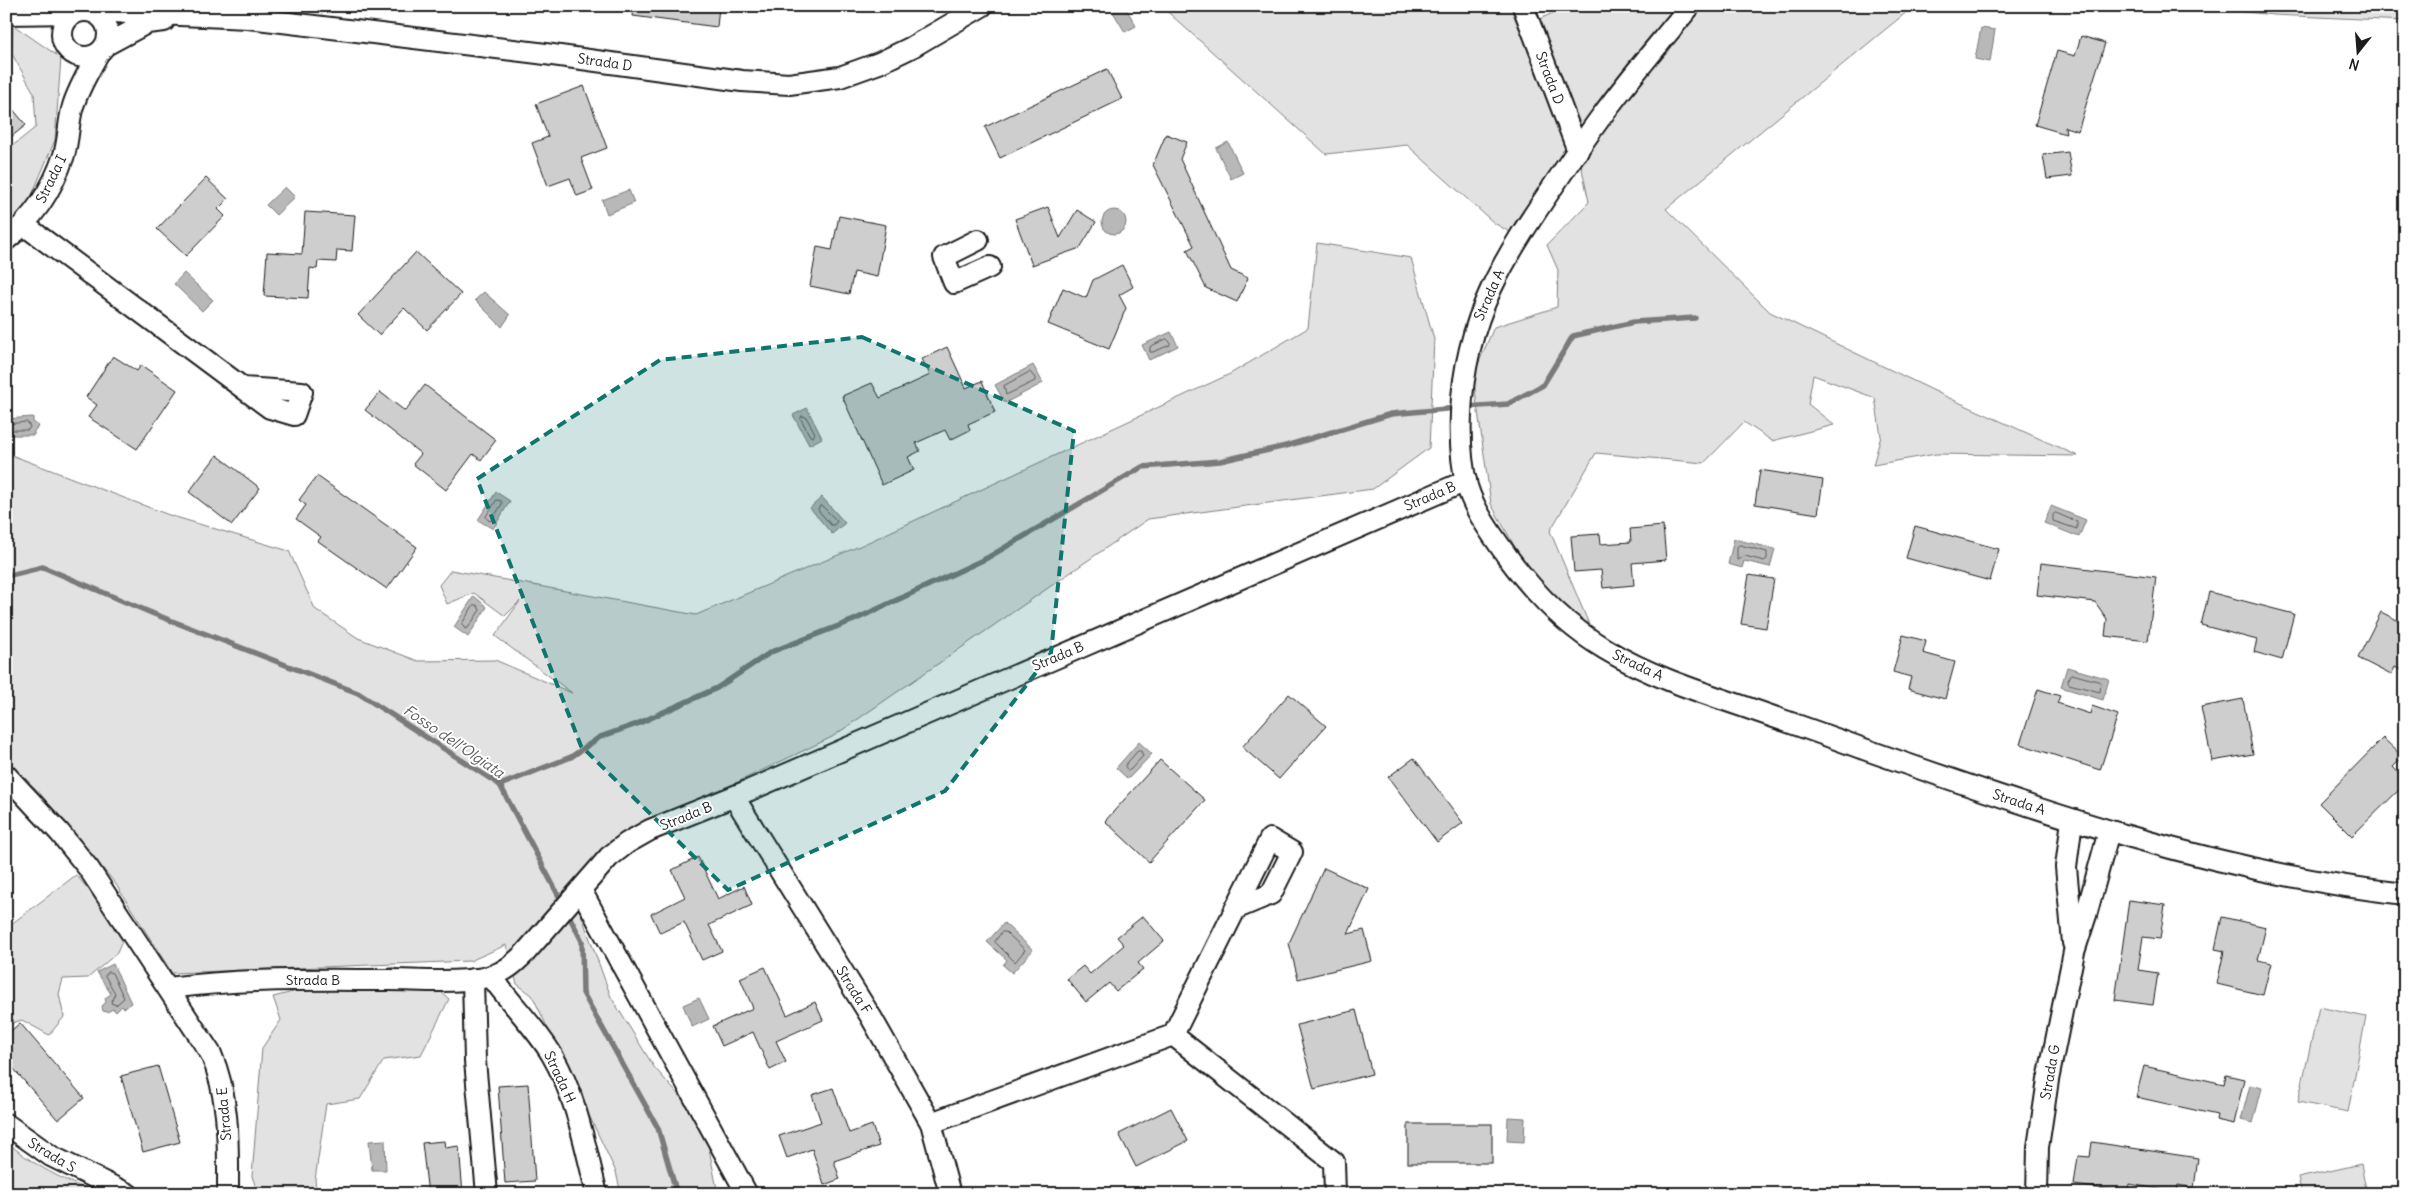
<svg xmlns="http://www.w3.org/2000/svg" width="2411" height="1200" viewBox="0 0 2411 1200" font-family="Delius,sans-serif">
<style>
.green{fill:#e2e2e2;stroke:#7f7f7f}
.water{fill:#b8b8b8;stroke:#7a7a7a}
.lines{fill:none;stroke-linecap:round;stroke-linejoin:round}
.shore{stroke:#5a5a5a;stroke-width:1}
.stream{stroke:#7a7a7a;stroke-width:5.5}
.building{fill:#cecece;stroke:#1c1c1c}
.minor-casing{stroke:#1c1c1c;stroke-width:24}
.minor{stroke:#fff;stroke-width:20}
.marked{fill:#0f766e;fill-opacity:0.2;stroke:#0f766e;stroke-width:4;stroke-dasharray:10 6;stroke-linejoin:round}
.labels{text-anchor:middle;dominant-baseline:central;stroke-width:4;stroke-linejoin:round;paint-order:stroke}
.street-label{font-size:14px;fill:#1c1c1c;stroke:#fff}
.water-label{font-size:15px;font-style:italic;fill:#5a5a5a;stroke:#fff}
</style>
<rect width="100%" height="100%" fill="#fff"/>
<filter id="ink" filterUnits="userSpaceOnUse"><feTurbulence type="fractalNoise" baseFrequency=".02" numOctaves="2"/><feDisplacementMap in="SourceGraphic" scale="10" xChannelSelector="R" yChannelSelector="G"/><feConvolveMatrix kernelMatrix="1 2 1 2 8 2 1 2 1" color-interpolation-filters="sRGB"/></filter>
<g filter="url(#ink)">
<g class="green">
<path d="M 1161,6 L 1510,6 L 1572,159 L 1515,235 L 1494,223 L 1407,145 L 1326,154 Z"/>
<path d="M 1568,6 L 1914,6 L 1666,209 L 1770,312 L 1947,397 L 2078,456 L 1936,454 L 1873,465 L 1881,436 L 1875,398 L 1813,375 L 1808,404 L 1834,425 L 1772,441 L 1744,422 L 1704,463 L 1596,453 L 1550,531 L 1591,629 L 1530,574 L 1491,504 L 1473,376 L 1494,327 L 1557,307 L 1558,270 L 1547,245 L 1589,202 L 1578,151 L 1529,24 Z"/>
<path d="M 2194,6 L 2405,6 L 2405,21 L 2273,15 Z"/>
<path d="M 13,25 L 61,58 L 55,140 L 24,214 L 6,240 L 6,151 L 36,127 L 34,93 L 12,54 Z"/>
<path d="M 1317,243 L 1411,258 L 1434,339 L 1429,448 L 1373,489 L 1148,519 L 832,737 L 616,840 L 573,885 L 583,920 L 611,997 L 654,1067 L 704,1124 L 718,1194 L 621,1194 L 616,1172 L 532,995 L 517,984 L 506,945 L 470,961 L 172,973 L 115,883 L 36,789 L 6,762 L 6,453 L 169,515 L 289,551 L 315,609 L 358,638 L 418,661 L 495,660 L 572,693 L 495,636 L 520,601 L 505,616 L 474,593 L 447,604 L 439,585 L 451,570 L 696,615 L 862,545 L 1230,374 L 1308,328 Z"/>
<path d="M 76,875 L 126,932 L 117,953 L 88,978 L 63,979 L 59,994 L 64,1017 L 49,1035 L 22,1020 L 6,1025 L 6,928 Z"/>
<path d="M 393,967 L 432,984 L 449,999 L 421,1055 L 384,1060 L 360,1099 L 326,1104 L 315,1180 L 317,1194 L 258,1194 L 252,1176 L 262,1048 L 281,1020 L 273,997 Z"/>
<path d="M 2319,1007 L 2366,1017 L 2348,1112 L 2298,1102 Z"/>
<path d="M 6,1141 C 35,1167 62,1179 98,1194 L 6,1194 Z"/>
<path d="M 2361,1164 L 2367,1194 L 2302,1194 L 2298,1178 Z"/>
</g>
<g class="water">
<path d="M 1122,6 L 1125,6 L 1136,26 L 1125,32 L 1113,12 Z"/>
<path d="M 1981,28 L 1995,30 L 1990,62 L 1975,59 Z"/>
<path d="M 1228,142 L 1243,173 L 1231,179 L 1216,148 Z"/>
<path d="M 285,187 L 295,197 L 276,215 L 266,205 Z"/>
<path d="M 629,190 L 634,203 L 607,214 L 602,200 Z"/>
<circle cx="1114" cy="222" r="12"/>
<path d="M 184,273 L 213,300 L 202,311 L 174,284 Z"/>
<path d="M 484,292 L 510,315 L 502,327 L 475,300 Z"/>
<path d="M 1171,332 L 1178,346 L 1149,360 L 1142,345 Z"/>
<path d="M 1033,365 L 1043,383 L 1005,403 L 995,385 Z"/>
<path d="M 807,408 L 822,438 L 809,445 L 793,415 Z"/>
<path d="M 33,417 L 33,422 L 39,426 L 34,431 L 34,435 L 6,435 L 6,419 Z"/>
<path d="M 496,492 L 510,501 L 493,529 L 478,520 Z"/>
<path d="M 822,497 L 845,523 L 832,534 L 810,508 Z"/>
<path d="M 2051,506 L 2086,520 L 2079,537 L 2044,523 Z"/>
<path d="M 1734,539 L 1775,549 L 1770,567 L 1744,561 L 1742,568 L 1728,564 Z"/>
<path d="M 474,596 L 487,607 L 468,637 L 454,627 Z"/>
<path d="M 2067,667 L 2109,679 L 2103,700 L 2061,687 Z"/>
<path d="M 1139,742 L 1152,754 L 1128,779 L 1116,768 Z"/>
<path d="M 1004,923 L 1033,950 L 1012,973 L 1003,965 L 1007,960 L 987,942 Z"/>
<path d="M 113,964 L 131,1003 L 124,1008 L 122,1006 L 116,1012 L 113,1009 L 107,1012 L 103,1011 L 102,1006 L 106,1002 L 105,998 L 111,994 L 97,972 Z"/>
<path d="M 699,998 L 709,1019 L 692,1027 L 683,1005 Z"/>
<path d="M 2250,1085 L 2262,1088 L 2253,1123 L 2241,1120 Z"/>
<path d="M 1508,1117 L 1525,1118 L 1524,1142 L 1507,1141 Z"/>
<path d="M 385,1140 L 386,1170 L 372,1170 L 369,1141 Z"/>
</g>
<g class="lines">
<g class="shore">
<path d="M 1167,339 L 1170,342 L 1170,345 L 1153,352 L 1150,352 L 1150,347 Z"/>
<path d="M 1030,372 L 1035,378 L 1035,381 L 1006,395 L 1004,386 Z"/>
<path d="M 802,416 L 806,417 L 815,433 L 813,437 L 810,436 L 801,419 Z"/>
<path d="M 6,424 L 27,422 L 30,427 L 28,430 L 6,430"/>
<path d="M 497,500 L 501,501 L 502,504 L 492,520 L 489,521 L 486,517 Z"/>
<path d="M 821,505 L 837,521 L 834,525 L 831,525 L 818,510 Z"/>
<path d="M 2056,513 L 2077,522 L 2077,529 L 2053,521 L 2053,515 Z"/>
<path d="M 1740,545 L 1767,552 L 1767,559 L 1764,561 L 1745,556 L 1737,560 L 1737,547 Z"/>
<path d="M 474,605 L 477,605 L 480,610 L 468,628 L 465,629 L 462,624 Z"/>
<path d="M 2072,674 L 2101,682 L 2100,692 L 2069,684 L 2068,681 Z"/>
<path d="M 1138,751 L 1141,751 L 1143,756 L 1130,770 L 1127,770 L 1125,766 Z"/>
<path d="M 1002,932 L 1006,932 L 1025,950 L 1015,962 L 995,942 Z"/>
<path d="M 109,972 L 112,973 L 124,998 L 116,1005 L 111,1003 L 115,993 L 105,976 Z"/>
</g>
<g class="stream">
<path d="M 1466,407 L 1508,404 L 1543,385 L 1573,336 L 1634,322 L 1695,318"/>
<path d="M 6,576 L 43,567 L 154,614 L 358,693 L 500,785 L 563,904"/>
<path d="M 500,785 L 571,757 L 600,737 L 637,724 L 717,688 L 771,652 L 854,620 L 987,558 L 1142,467 L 1220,461 L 1286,446 L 1391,414 L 1457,408"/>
<path d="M 567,912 L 582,941 L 583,993 L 658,1128 L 677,1194"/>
</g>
</g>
<g class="building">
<path d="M 634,6 L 719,6 L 717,27 L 633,16 Z"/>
<path d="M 2081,36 L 2105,43 L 2078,131 L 2065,127 L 2066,134 L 2035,125 L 2057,51 L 2075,56 Z"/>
<path d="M 1107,69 L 1122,99 L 1000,158 L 985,127 Z"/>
<path d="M 584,86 L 607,148 L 581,158 L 593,190 L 577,196 L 570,178 L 548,186 L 532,143 L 548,137 L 536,104 Z"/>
<path d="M 6,101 L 26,125 L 6,141 Z"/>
<path d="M 1166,134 L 1187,142 L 1180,159 L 1231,270 L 1248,278 L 1237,302 L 1206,288 L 1187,250 L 1194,246 L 1153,165 Z"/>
<path d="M 2068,152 L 2072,176 L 2047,179 L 2043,155 Z"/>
<path d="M 206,178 L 228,199 L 218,209 L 225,216 L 186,256 L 157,229 Z"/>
<path d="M 1048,207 L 1060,238 L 1077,210 L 1096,222 L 1080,248 L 1032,265 L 1015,219 Z"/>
<path d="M 305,212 L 355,215 L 352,251 L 337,250 L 336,262 L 318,261 L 317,269 L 310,268 L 308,298 L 264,296 L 267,252 L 302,254 Z"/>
<path d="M 839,216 L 886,225 L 877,277 L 854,272 L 849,294 L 810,286 L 817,247 L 832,250 Z"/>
<path d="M 416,252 L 461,294 L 427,330 L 404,308 L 379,335 L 358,315 Z"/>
<path d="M 1122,265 L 1133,287 L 1119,295 L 1126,308 L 1109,349 L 1048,324 L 1063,288 L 1086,298 L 1093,280 Z"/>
<path d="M 947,347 L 966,388 L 982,381 L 995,412 L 968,424 L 970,430 L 950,440 L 945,430 L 916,443 L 920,451 L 908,457 L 914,470 L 882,485 L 842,396 L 872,383 L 880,398 L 930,375 L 922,359 Z"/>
<path d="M 113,356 L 137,371 L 141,365 L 177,390 L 137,449 L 88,417 L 97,405 L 86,397 Z"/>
<path d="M 425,385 L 496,440 L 481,460 L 473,454 L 446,490 L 413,464 L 421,454 L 365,410 L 380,392 L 405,411 Z"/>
<path d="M 217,455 L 260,488 L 232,525 L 189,492 Z"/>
<path d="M 1760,470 L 1823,480 L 1818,514 L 1755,504 Z"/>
<path d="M 317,476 L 417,547 L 387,589 L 318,541 L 321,537 L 296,519 L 306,505 L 299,500 Z"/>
<path d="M 1663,526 L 1666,560 L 1632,563 L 1634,585 L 1603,588 L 1601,570 L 1574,572 L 1571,536 L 1600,534 L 1601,544 L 1631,542 L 1630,529 Z"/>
<path d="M 1915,526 L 1999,549 L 1990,581 L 1906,558 Z"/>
<path d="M 2041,563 L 2156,577 L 2148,641 L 2105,636 L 2107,619 L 2095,602 L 2037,595 Z"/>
<path d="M 1749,575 L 1774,579 L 1766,628 L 1741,624 Z"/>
<path d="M 2209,592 L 2294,614 L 2282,660 L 2254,652 L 2257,640 L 2201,625 Z"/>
<path d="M 2381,612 L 2405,624 L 2405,672 L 2395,667 L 2391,675 L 2358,658 Z"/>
<path d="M 1903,635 L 1926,641 L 1923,653 L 1955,662 L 1945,699 L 1908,689 L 1911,677 L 1893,672 Z"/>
<path d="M 2038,689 L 2060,696 L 2057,703 L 2090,714 L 2092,706 L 2118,715 L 2100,770 L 2020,744 Z"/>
<path d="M 1289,694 L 1326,726 L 1279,779 L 1242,747 Z"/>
<path d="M 2243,699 L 2253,754 L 2212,761 L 2201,707 Z"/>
<path d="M 2383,738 L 2403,757 L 2393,767 L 2405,780 L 2405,784 L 2352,836 L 2319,803 Z"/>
<path d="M 1414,758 L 1463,823 L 1437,842 L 1388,777 Z"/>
<path d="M 1160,760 L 1205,800 L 1149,862 L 1105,821 Z"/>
<path d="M 698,857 L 718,899 L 744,886 L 752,905 L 709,925 L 722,951 L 702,960 L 684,922 L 660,933 L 651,914 L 685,897 L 672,870 Z"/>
<path d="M 1324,868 L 1369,889 L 1348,934 L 1364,930 L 1372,961 L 1298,979 L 1289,943 Z"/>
<path d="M 2129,900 L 2165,905 L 2160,939 L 2143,937 L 2138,970 L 2158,973 L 2153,1005 L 2115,1000 Z"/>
<path d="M 1143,916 L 1164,941 L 1138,963 L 1143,969 L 1116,991 L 1109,983 L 1086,1002 L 1067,979 L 1083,966 L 1090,974 L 1124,945 L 1117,937 Z"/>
<path d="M 2222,917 L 2266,927 L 2258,960 L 2271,963 L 2263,995 L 2217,984 L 2224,951 L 2215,949 Z"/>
<path d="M 765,967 L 787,1015 L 815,1002 L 823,1020 L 776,1041 L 786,1062 L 770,1070 L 753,1032 L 722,1046 L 713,1026 L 753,1008 L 740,978 Z"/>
<path d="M 1356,1010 L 1372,1074 L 1314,1089 L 1297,1025 Z"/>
<path d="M 20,1023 L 84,1098 L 58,1120 L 6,1060 L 6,1035 Z"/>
<path d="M 158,1066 L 180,1142 L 143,1152 L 121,1076 Z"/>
<path d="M 2144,1066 L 2224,1084 L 2226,1075 L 2244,1079 L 2234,1124 L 2216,1120 L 2217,1115 L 2136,1097 Z"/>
<path d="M 528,1084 L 535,1181 L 505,1183 L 498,1086 Z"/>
<path d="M 833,1088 L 849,1133 L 872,1125 L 879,1146 L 834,1161 L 840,1179 L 824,1185 L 812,1149 L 787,1158 L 779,1136 L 821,1122 L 812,1095 Z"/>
<path d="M 1171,1108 L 1188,1141 L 1136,1167 L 1119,1134 Z"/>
<rect x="1408" y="1124" width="84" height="39"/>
<path d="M 444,1141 L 445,1148 L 459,1146 L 463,1194 L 428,1194 L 422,1143 Z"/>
<path d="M 2092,1142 L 2198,1158 L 2194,1188 L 2178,1185 L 2177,1192 L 2129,1184 L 2128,1192 L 2074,1185 L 2078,1156 L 2090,1157 Z"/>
</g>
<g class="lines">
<defs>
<g id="minor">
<path d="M 1523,6 L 1578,151"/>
<path d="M 1690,6 C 1661,42 1631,76 1604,113 C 1588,134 1573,157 1558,179 C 1505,257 1465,316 1461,413 C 1460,436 1461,463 1467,486 C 1474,510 1492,535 1507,556 C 1534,593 1565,625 1605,649 C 1646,674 1694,690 1739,705 C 1780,719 1820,733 1861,748 C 2038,810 2217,873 2405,894"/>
<circle cx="85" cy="34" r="23"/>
<path d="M 89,11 L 248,18 L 538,53 L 742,81 L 789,84 L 840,77 L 879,63 L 912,47 L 982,6"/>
<path d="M 6,14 L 75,13"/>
<path d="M 106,45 L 147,23 L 164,21"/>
<path d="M 24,225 L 243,388 L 270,408 L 294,415 L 302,392 L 243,388"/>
<path d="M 6,240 C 34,218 53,188 64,155 C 69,139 68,122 73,106 C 79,87 89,71 98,54"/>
<path d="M 978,240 L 944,257 L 954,283 L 990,267"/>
<path d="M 6,775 L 60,833 L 89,869 L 211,1054 C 230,1098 228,1146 228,1194"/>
<path d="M 734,797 L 871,1017 L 931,1123 L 950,1194"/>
<path d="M 2072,820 L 2066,867 L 2073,943"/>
<path d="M 581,890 L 747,1194"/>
<path d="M 1235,909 L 1271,894 L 1292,852 L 1270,839 L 1173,1035 L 1334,1162 L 1335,1194"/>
<path d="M 491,976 C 510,1003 537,1029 552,1055 C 577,1098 585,1147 597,1194"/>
<path d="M 473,979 L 475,1061 L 487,1194"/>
<path d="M 169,988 C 242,978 315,980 389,980 C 418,980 464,984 491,976 C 505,972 515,963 525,953 L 609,857 L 627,843 L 650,830 L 750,790 L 1466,481"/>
<path d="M 931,1123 L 1173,1035"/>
<path d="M 6,1124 L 51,1156 L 128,1194"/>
<path d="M 2037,1194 L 2038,1147 L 2048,1080 L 2074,952 L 2086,915 L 2109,831"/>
</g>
</defs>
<use href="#minor" class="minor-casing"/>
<use href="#minor" class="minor"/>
</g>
</g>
<path class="marked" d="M 862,337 L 1074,431 L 1051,653 L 945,791 L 728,890 L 581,746 L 477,479 L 660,360 Z"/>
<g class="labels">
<g class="street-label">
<text transform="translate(605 62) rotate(8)">Strada D</text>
<text transform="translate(1550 78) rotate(69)">Strada D</text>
<text transform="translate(51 179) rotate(-64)">Strada I</text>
<text transform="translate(1489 295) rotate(-66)">Strada A</text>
<text transform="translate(1430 496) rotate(-23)">Strada B</text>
<text transform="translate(1058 656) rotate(-23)">Strada B</text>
<text transform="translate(1638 665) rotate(25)">Strada A</text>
<text transform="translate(2019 802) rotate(18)">Strada A</text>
<text transform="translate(686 816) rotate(-22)">Strada B</text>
<text x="313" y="980">Strada B</text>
<text transform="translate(854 990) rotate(58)">Strada F</text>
<text transform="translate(2050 1072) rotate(-80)">Strada G</text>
<text transform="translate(560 1077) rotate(65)">Strada H</text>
<text transform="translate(224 1114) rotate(-95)">Strada E</text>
<text transform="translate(52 1155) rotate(31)">Strada S</text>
</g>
<g class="water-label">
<text transform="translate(454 741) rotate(34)">Fosso dell’Olgiata</text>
</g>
</g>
<rect width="2411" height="1200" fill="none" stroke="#fff" stroke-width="25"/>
<rect x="12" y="12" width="2386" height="1175" fill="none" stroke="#1c1c1c" stroke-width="2" filter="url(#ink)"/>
<g transform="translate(2358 52) rotate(197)" stroke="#ffffff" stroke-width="4" paint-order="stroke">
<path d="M0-4L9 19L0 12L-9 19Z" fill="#1c1c1c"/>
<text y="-8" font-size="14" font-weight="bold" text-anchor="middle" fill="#1c1c1c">N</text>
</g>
</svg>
